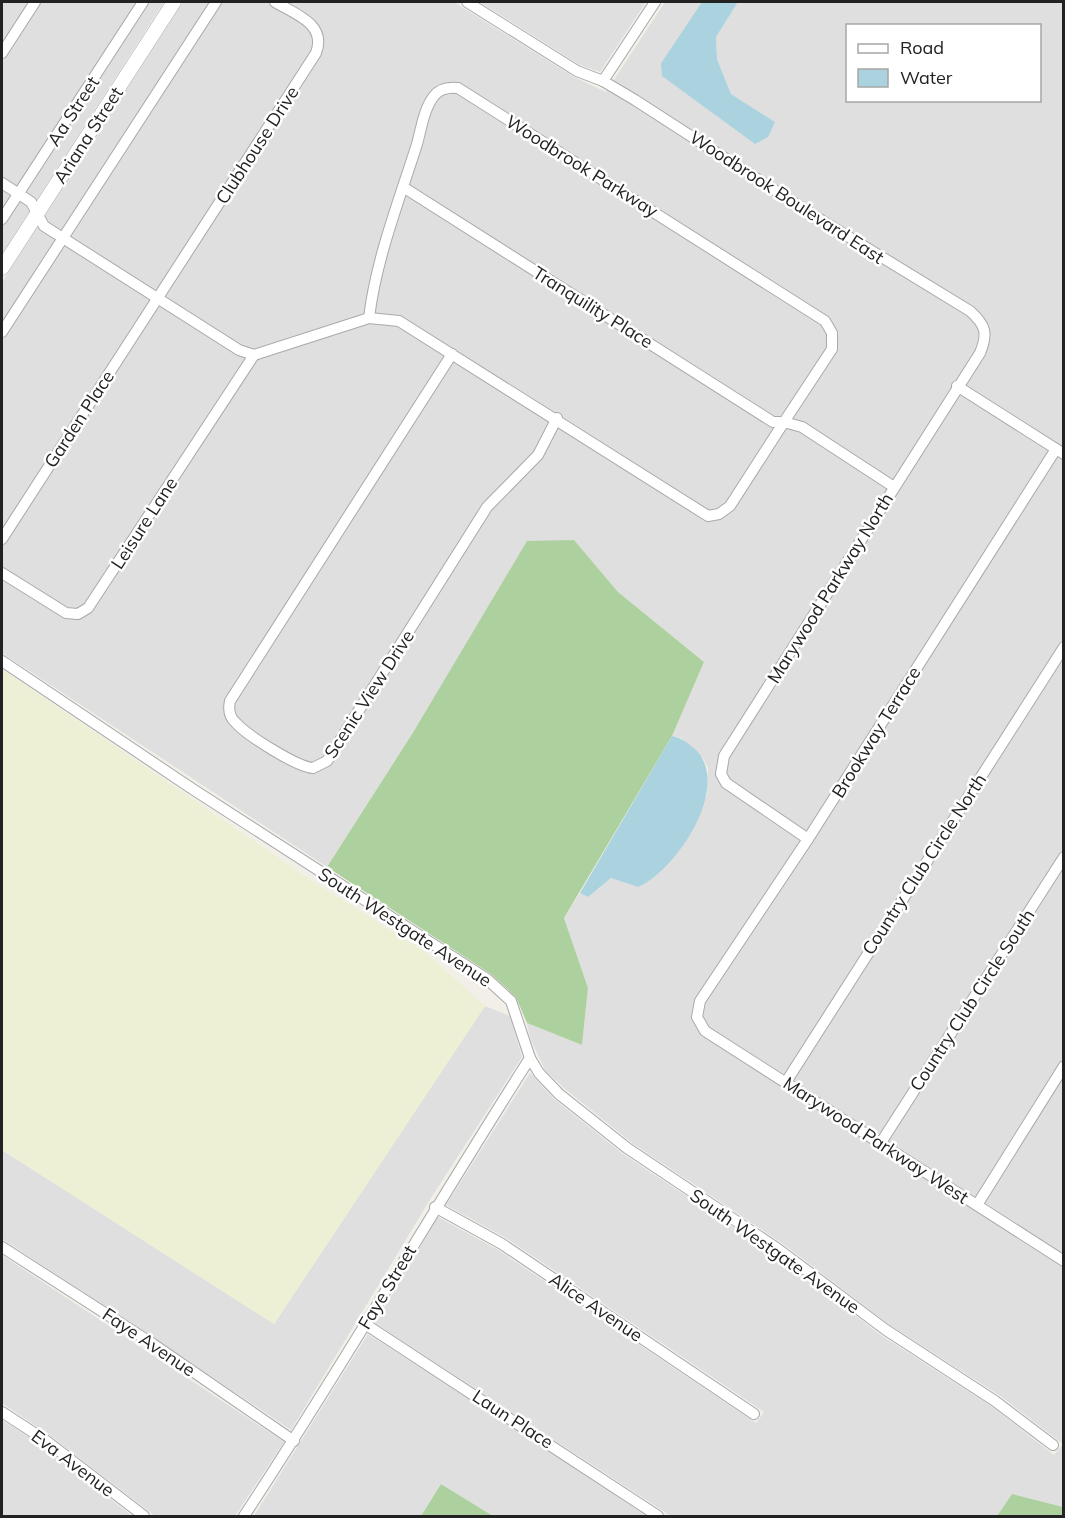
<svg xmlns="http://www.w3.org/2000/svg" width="1065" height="1518" viewBox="0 0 1065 1518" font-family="Mulish,sans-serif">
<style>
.residential{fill:#e0dfdf;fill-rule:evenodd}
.farmland{fill:#eef0d5}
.forest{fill:#add19e}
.water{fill:#aad3df}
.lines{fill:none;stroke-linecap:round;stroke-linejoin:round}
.minor-casing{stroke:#a9a9a9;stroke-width:12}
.tertiary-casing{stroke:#a9a9a9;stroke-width:15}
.minor{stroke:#fff;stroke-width:10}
.tertiary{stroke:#fff;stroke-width:14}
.labels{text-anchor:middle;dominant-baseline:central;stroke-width:5;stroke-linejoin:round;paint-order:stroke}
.street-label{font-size:18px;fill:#222;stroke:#fff}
</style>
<rect width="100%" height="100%" fill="#f2efe9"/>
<g class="residential">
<path d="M 2,2 L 164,2 L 2,254 Z"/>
<path d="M 183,2 L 454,2 L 574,77 L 606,92 L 665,2 L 702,2 L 661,63 L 775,122 L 731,94 L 717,59 L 716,37 L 738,2 L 1063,2 L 1063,1507 L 1012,1494 L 997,1516 L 671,1516 L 375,1323 L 438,1217 L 498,1250 L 756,1423 L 764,1412 L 506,1238 L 446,1205 L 530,1073 L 554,1099 L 623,1154 L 774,1254 L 882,1336 L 991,1406 L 1054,1455 L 1063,1444 L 999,1395 L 890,1325 L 782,1243 L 632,1143 L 564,1088 L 545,1070 L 530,1038 L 527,1023 L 582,1045 L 588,988 L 564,918 L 580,893 L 588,897 L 611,878 L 638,887 L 707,796 L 708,768 L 703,758 L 681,738 L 672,736 L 704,662 L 618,592 L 574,541 L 414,731 L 327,867 L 2,653 L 2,282 ZM 848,26 L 1040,26 L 1040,100 L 848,100 Z"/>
<path d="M 480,2 L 646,2 L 600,72 L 580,65 Z"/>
<path d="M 485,1006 L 510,1016 L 522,1057 L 431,1198 L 291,1430 L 156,1339 L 2,1239 L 2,1150 L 274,1324 Z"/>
<path d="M 2,1255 L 284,1442 L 235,1516 L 155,1516 L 48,1434 L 2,1403 Z"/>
<path d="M 368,1334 L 557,1456 L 646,1516 L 493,1516 L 441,1484 L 421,1516 L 254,1516 Z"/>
<path d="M 2,1420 L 41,1445 L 132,1516 L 2,1516 Z"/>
</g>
<path class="farmland" d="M 2,669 L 317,884 L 426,953 L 485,1006 L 274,1324 L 2,1150 Z"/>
<g class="forest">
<path d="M 574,540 L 618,592 L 704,662 L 672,736 L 564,918 L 588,988 L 582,1045 L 527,1023 L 516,997 L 491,974 L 327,867 L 414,731 L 527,541 Z"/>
<path d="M 441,1484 L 493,1516 L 421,1516 Z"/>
<path d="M 1012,1494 L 1063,1507 L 1063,1516 L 997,1516 Z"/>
</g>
<g class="water">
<path d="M 702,2 L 738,2 L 716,37 L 717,59 L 731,94 L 775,122 L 768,137 L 755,144 L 662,76 L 661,63 Z"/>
<path d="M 672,736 C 682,738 688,743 696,750 C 732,787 676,871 638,887 L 611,878 L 588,897 L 580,893 Z"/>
</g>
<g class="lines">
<defs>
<g id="minor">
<path d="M 467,2 L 577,71 L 603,81 L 635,100 L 813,215 L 970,311 C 986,325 988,334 980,353 L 724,756 L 721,774 L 726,783 L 808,839"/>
<path d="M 2,53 L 35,2"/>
<path d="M 603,81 L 655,2"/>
<path d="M 2,183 L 31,202 L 44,226 L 239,350 L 254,355 L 369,318 L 399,321 L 708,516 L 719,514 L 730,506 L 784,422 L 802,427 L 894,487"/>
<path d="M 2,219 L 143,2"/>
<path d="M 369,318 C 376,259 399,201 417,144 C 421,130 424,108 434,96 C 440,88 449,87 458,88 L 825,321 L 832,333 L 832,349 L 784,422 L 773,422 L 403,187"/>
<path d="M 2,332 L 216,2"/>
<path d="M 452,354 L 230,701 C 228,710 229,717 236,723 C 248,736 297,767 313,768 L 327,761 L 487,507 L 538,455 L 557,418"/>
<path d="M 957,386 L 1064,454"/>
<path d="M 1056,449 L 808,839 L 700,1001 L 697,1017 L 705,1031 L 1064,1261"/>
<path d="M 2,539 L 316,53 C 327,24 295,14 275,2"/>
<path d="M 2,573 L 66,613 L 78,614 L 88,608 L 254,355"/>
<path d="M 2,661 L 191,788 L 487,979 L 511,1001 L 530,1058 L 539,1073 L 559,1094 L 627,1148 L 778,1249 L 886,1330 L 995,1401 L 1053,1445"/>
<path d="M 786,1082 L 1064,647"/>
<path d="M 880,1144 L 1064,857"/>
<path d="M 977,1205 L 1064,1066"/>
<path d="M 435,1207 L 502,1244 L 754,1414"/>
<path d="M 2,1247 L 153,1344 L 294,1441"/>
<path d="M 365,1324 L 658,1516"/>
<path d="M 2,1412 L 45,1440 L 144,1516"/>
<path d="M 244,1516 C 343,1366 433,1210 530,1058"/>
</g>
<path id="tertiary" d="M 2,268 L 174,2"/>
</defs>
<use href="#minor" class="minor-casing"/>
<use href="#tertiary" class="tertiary-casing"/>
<use href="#minor" class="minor"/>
<use href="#tertiary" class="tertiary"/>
</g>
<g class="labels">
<g class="street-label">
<text transform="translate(73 111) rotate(-57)">Aa Street</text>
<text transform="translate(88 135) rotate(-57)">Ariana Street</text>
<text transform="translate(257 145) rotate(-57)">Clubhouse Drive</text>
<text transform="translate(582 166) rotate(32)">Woodbrook Parkway</text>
<text transform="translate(787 197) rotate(33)">Woodbrook Boulevard East</text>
<text transform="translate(593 307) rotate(32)">Tranquility Place</text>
<text transform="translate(79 419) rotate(-57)">Garden Place</text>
<text transform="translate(144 523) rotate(-57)">Leisure Lane</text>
<text transform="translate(830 588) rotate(-58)">Marywood Parkway North</text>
<text transform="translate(369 694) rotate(-57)">Scenic View Drive</text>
<text transform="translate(876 732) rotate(-58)">Brookway Terrace</text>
<text transform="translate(924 864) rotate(-57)">Country Club Circle North</text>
<text transform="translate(405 927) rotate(33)">South Westgate Avenue</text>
<text transform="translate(972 1000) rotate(-57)">Country Club Circle South</text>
<text transform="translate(876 1140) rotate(33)">Marywood Parkway West</text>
<text transform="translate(775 1251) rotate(35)">South Westgate Avenue</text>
<text transform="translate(387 1287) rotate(-59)">Faye Street</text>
<text transform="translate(596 1307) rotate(34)">Alice Avenue</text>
<text transform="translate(149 1342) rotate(34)">Faye Avenue</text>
<text transform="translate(513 1419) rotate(33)">Laun Place</text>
<text transform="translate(73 1463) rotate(37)">Eva Avenue</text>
</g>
</g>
<rect width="1065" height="1518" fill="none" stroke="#222222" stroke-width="6"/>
<rect x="846" y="24" width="195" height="78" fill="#ffffff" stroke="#a7a7a7" stroke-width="1.5"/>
<rect x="858" y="44" width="30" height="9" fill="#ffffff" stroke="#a7a7a7" stroke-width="1.5"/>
<text x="900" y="54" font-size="18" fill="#222222">Road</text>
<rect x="858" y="69" width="30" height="18" fill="#aad3df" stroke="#a7a7a7" stroke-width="1.5"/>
<text x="900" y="84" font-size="18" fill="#222222">Water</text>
</svg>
